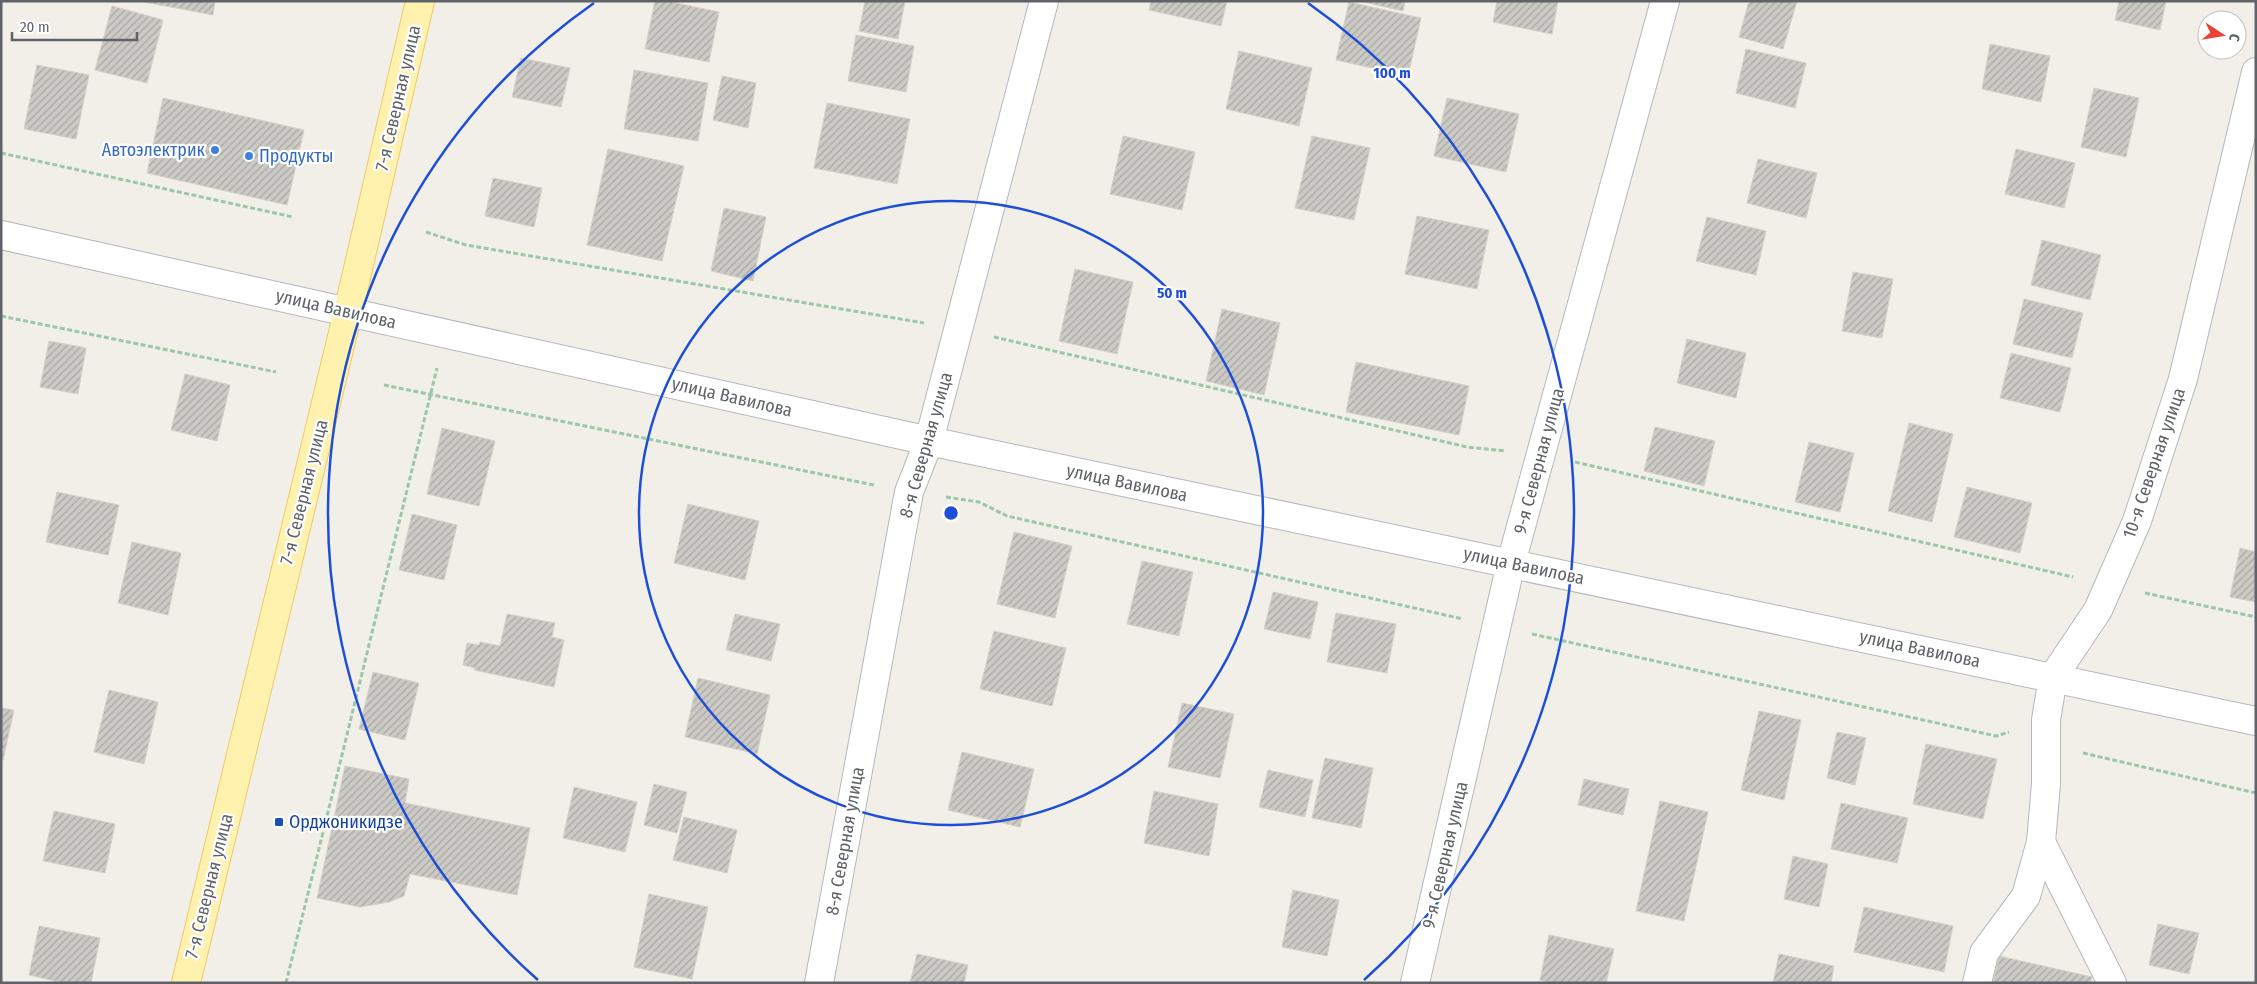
<svg xmlns="http://www.w3.org/2000/svg" width="2257" height="984" viewBox="0 0 2257 984" font-family="'Fira Sans Condensed',sans-serif">
<style>
.building{fill:url(#building-hatch);stroke:#d6d1c6}
.lines{fill:none;stroke-linecap:round;stroke-linejoin:round}
.minor-casing{stroke:#b5b8bc;stroke-width:30}
.tertiary-casing{stroke:#b5b8bc;stroke-width:30}
.primary-casing{stroke:#f2c960;stroke-width:30}
.path{stroke:#9cc7a9;stroke-width:3;stroke-dasharray:5 2.5;stroke-linecap:butt}
.minor{stroke:#fff;stroke-width:28}
.tertiary{stroke:#fff;stroke-width:28}
.primary{stroke:#fff2af;stroke-width:28}
.ring{fill:none;stroke:#1d4ed8;stroke-width:2.5}
.shop-dot{fill:#3f7fe0;stroke:#fff;stroke-width:2}
.transit-dot{fill:#1a4fb4;stroke:#fff;stroke-width:2}
.labels{text-anchor:middle;dominant-baseline:central;stroke-width:4.5;stroke-linejoin:round;paint-order:stroke}
.street-label{font-size:18px;fill:#5f6368;stroke:#fff}
.shop-label{font-size:18px;fill:#366cbe;stroke:#fff;text-anchor:end}
.transit-label{font-size:18px;fill:#164399;stroke:#fff;text-anchor:start}
.centre{fill:#1d4ed8;stroke:#fff;stroke-width:2.5}
.ring-label{font-size:15px;text-anchor:middle;font-weight:bold;fill:#1d4ed8;stroke:#fff;stroke-width:4.5;stroke-linejoin:round;paint-order:stroke}
</style>
<defs>
<pattern id="building-hatch" width="6" height="6" patternUnits="userSpaceOnUse" patternTransform="scale(1.25)"><rect width="6" height="6" fill="#cccac5"/><path d="M-1 1l2-2M0 6l6-6M5 7l2-2" fill="none" stroke="#a9a8a4"/></pattern>
</defs>
<rect width="100%" height="100%" fill="#f1efe8"/>
<g class="building">
<path d="M 139,1 L 215,1 L 213,15 Z"/>
<path d="M 655,1 L 667,1 L 719,12 L 709,62 L 645,49 Z"/>
<path d="M 865,1 L 905,1 L 898,39 L 859,31 Z"/>
<path d="M 1151,1 L 1227,1 L 1221,26 L 1149,10 Z"/>
<path d="M 1360,1 L 1405,1 L 1403,11 Z"/>
<path d="M 1497,1 L 1558,1 L 1552,34 L 1493,22 Z"/>
<path d="M 1749,1 L 1797,1 L 1783,49 L 1739,37 Z"/>
<path d="M 2119,1 L 2166,1 L 2160,30 L 2115,20 Z"/>
<path d="M 1349,2 L 1421,18 L 1408,76 L 1336,60 Z"/>
<path d="M 112,6 L 163,20 L 147,83 L 95,70 Z"/>
<path d="M 856,35 L 914,46 L 906,92 L 848,81 Z"/>
<path d="M 1990,44 L 2050,56 L 2041,102 L 1982,89 Z"/>
<path d="M 1746,49 L 1806,63 L 1795,108 L 1736,93 Z"/>
<path d="M 1239,51 L 1312,68 L 1299,126 L 1226,109 Z"/>
<path d="M 521,58 L 570,68 L 561,107 L 512,97 Z"/>
<path d="M 37,65 L 89,75 L 76,139 L 24,129 Z"/>
<path d="M 634,70 L 708,83 L 698,141 L 624,129 Z"/>
<path d="M 722,76 L 756,83 L 748,128 L 713,120 Z"/>
<path d="M 2094,88 L 2139,98 L 2126,157 L 2081,147 Z"/>
<path d="M 163,98 L 304,130 L 287,205 L 147,173 Z"/>
<path d="M 1447,98 L 1519,114 L 1506,172 L 1434,156 Z"/>
<path d="M 827,103 L 910,119 L 897,184 L 814,168 Z"/>
<path d="M 1123,136 L 1195,152 L 1182,210 L 1110,194 Z"/>
<path d="M 1312,136 L 1370,148 L 1354,220 L 1295,208 Z"/>
<path d="M 608,149 L 684,166 L 662,261 L 587,245 Z"/>
<path d="M 2016,149 L 2075,163 L 2064,208 L 2005,194 Z"/>
<path d="M 1758,159 L 1817,173 L 1806,218 L 1747,203 Z"/>
<path d="M 493,178 L 542,188 L 534,227 L 485,216 Z"/>
<path d="M 724,208 L 766,217 L 753,281 L 711,271 Z"/>
<path d="M 1417,216 L 1489,230 L 1477,289 L 1405,274 Z"/>
<path d="M 1707,217 L 1766,231 L 1756,275 L 1696,261 Z"/>
<path d="M 2042,240 L 2101,255 L 2090,300 L 2031,285 Z"/>
<path d="M 1075,269 L 1133,282 L 1117,354 L 1059,341 Z"/>
<path d="M 1853,272 L 1893,279 L 1882,338 L 1842,331 Z"/>
<path d="M 2024,299 L 2083,313 L 2072,358 L 2013,344 Z"/>
<path d="M 1222,309 L 1280,323 L 1264,395 L 1206,381 Z"/>
<path d="M 1687,339 L 1746,353 L 1736,398 L 1677,383 Z"/>
<path d="M 49,341 L 86,348 L 78,394 L 40,387 Z"/>
<path d="M 2011,353 L 2071,368 L 2060,412 L 2000,398 Z"/>
<path d="M 1356,362 L 1469,386 L 1459,435 L 1346,412 Z"/>
<path d="M 185,374 L 230,385 L 217,441 L 171,430 Z"/>
<path d="M 1909,423 L 1953,434 L 1932,522 L 1888,511 Z"/>
<path d="M 1655,427 L 1715,441 L 1704,486 L 1644,471 Z"/>
<path d="M 442,428 L 495,441 L 479,506 L 427,494 Z"/>
<path d="M 1809,442 L 1854,453 L 1840,512 L 1795,502 Z"/>
<path d="M 1967,487 L 2032,503 L 2020,553 L 1954,537 Z"/>
<path d="M 57,492 L 119,505 L 108,555 L 46,542 Z"/>
<path d="M 688,504 L 759,521 L 745,580 L 674,563 Z"/>
<path d="M 412,514 L 457,525 L 444,580 L 399,570 Z"/>
<path d="M 1014,532 L 1072,546 L 1055,618 L 997,604 Z"/>
<path d="M 132,542 L 181,553 L 168,615 L 118,603 Z"/>
<path d="M 2240,548 L 2256,552 L 2256,602 L 2230,597 Z"/>
<path d="M 1142,561 L 1193,572 L 1179,636 L 1127,624 Z"/>
<path d="M 1273,592 L 1318,602 L 1310,639 L 1264,629 Z"/>
<path d="M 1336,613 L 1396,624 L 1387,673 L 1327,662 Z"/>
<path d="M 507,614 L 555,623 L 552,637 L 564,640 L 554,687 L 474,670 L 475,668 L 463,665 L 467,643 L 479,645 L 480,642 L 500,646 Z"/>
<path d="M 735,614 L 780,624 L 771,661 L 726,650 Z"/>
<path d="M 994,631 L 1066,648 L 1052,706 L 980,689 Z"/>
<path d="M 373,672 L 419,683 L 405,740 L 359,729 Z"/>
<path d="M 698,678 L 770,695 L 757,754 L 685,737 Z"/>
<path d="M 109,690 L 158,702 L 144,764 L 94,752 Z"/>
<path d="M 1182,703 L 1234,714 L 1220,778 L 1168,767 Z"/>
<path d="M 1,708 L 14,710 L 3,760 L 1,760 Z"/>
<path d="M 1759,711 L 1801,720 L 1784,800 L 1741,790 Z"/>
<path d="M 1837,732 L 1866,738 L 1855,785 L 1827,778 Z"/>
<path d="M 1926,744 L 1997,759 L 1983,819 L 1913,804 Z"/>
<path d="M 962,752 L 1034,769 L 1020,827 L 948,810 Z"/>
<path d="M 1325,758 L 1373,768 L 1361,828 L 1312,818 Z"/>
<path d="M 345,766 L 409,779 L 405,803 L 530,828 L 517,895 L 410,874 L 404,896 L 389,902 L 360,907 L 317,898 Z"/>
<path d="M 1268,770 L 1313,780 L 1305,817 L 1259,807 Z"/>
<path d="M 1584,779 L 1629,789 L 1623,815 L 1578,805 Z"/>
<path d="M 654,784 L 687,792 L 677,833 L 644,825 Z"/>
<path d="M 574,787 L 637,802 L 625,852 L 563,838 Z"/>
<path d="M 1154,791 L 1218,804 L 1209,856 L 1144,843 Z"/>
<path d="M 1660,801 L 1708,812 L 1684,921 L 1636,911 Z"/>
<path d="M 1841,803 L 1908,818 L 1897,863 L 1831,849 Z"/>
<path d="M 54,811 L 115,824 L 105,873 L 43,861 Z"/>
<path d="M 684,817 L 737,830 L 727,873 L 673,860 Z"/>
<path d="M 1793,856 L 1828,864 L 1819,907 L 1784,899 Z"/>
<path d="M 1293,890 L 1339,900 L 1327,956 L 1282,947 Z"/>
<path d="M 649,894 L 708,907 L 692,979 L 634,967 Z"/>
<path d="M 1864,907 L 1953,926 L 1944,972 L 1854,952 Z"/>
<path d="M 2158,924 L 2199,933 L 2189,974 L 2149,965 Z"/>
<path d="M 39,926 L 100,938 L 91,983 L 63,983 L 29,975 Z"/>
<path d="M 1549,935 L 1614,949 L 1606,983 L 1553,983 L 1540,980 Z"/>
<path d="M 917,954 L 968,965 L 964,983 L 910,983 Z"/>
<path d="M 1779,954 L 1834,966 L 1831,983 L 1773,983 Z"/>
<path d="M 1999,956 L 2092,977 L 2090,983 L 1993,983 Z"/>
</g>
<g class="lines">
<defs>
<g id="minor">
<path d="M 2041,842 L 2112,983"/>
<path d="M 819,983 L 909,492 L 929,441 L 1044,1"/>
<path d="M 1415,983 L 1511,563 L 1665,1"/>
<path d="M 1977,983 L 1984,953 L 2026,896 L 2041,842 L 2046,784 L 2046,720 L 2053,677 L 2098,610 L 2137,521 L 2183,379 L 2256,72"/>
</g>
<path id="tertiary" d="M 1,235 L 929,441 L 2256,721"/>
<path id="primary" d="M 186,983 L 348,312 L 420,1"/>
</defs>
<use href="#minor" class="minor-casing"/>
<use href="#tertiary" class="tertiary-casing"/>
<use href="#primary" class="primary-casing"/>
<g class="path">
<path d="M 1,153 L 293,217"/>
<path d="M 426,232 L 466,245 L 924,323"/>
<path d="M 1,316 L 276,372"/>
<path d="M 994,337 L 1467,447 L 1505,451"/>
<path d="M 384,385 L 874,485"/>
<path d="M 1575,462 L 2073,577"/>
<path d="M 946,497 L 979,502 L 1007,516 L 1463,619"/>
<path d="M 2145,593 L 2256,617"/>
<path d="M 1532,634 L 1996,736 L 2009,732"/>
<path d="M 2083,753 L 2256,793"/>
<path d="M 286,983 L 437,368"/>
</g>
<use href="#minor" class="minor"/>
<use href="#tertiary" class="tertiary"/>
<use href="#primary" class="primary"/>
</g>
<g class="ring">
<circle cx="951" cy="513" r="312"/>
<path d="M538 980A623 623 0 0 1 594 3M1308 3A623 623 0 0 1 1364 980"/>
</g>
<g class="shop-dot">
<circle cx="215" cy="150" r="5"/>
<circle cx="249" cy="156" r="5"/>
</g>
<rect class="transit-dot" x="274" y="817" width="10" height="10" rx="2.5"/>
<g class="labels">
<g class="street-label">
<text transform="translate(398 98) rotate(-77)">7-я Северная улица</text>
<text transform="translate(336 309) rotate(13)">улица Вавилова</text>
<text transform="translate(732 397) rotate(13)">улица Вавилова</text>
<text transform="translate(926 445) rotate(-74)">8-я Северная улица</text>
<text transform="translate(1539 461) rotate(-75)">9-я Северная улица</text>
<text transform="translate(2154 463) rotate(-71)">10-я Северная улица</text>
<text transform="translate(1127 483) rotate(12)">улица Вавилова</text>
<text transform="translate(304 492) rotate(-76)">7-я Северная улица</text>
<text transform="translate(1524 566) rotate(12)">улица Вавилова</text>
<text transform="translate(1920 649) rotate(12)">улица Вавилова</text>
<text transform="translate(845 841) rotate(-80)">8-я Северная улица</text>
<text transform="translate(1445 855) rotate(-77)">9-я Северная улица</text>
<text transform="translate(209 886) rotate(-76)">7-я Северная улица</text>
</g>
<g class="shop-label">
<text x="205" y="150">Автоэлектрик</text>
<text x="259" y="156" text-anchor="start">Продукты</text>
</g>
<g class="transit-label">
<text x="289" y="822">Орджоникидзе</text>
</g>
</g>
<circle cx="951" cy="513" r="8" class="centre"/>
<g class="ring-label">
<text x="1392" y="78">100 m</text>
<text x="1172" y="298">50 m</text>
</g>
<rect width="2257" height="984" fill="none" stroke="#5f6368" stroke-width="5"/>
<g transform="translate(2222 35) rotate(102)"><circle r="24" fill="#ffffff" stroke="#bfc1c3"/>
<path d="M0-4L9 19L0 12L-9 19Z" fill="#ea4335"/>
<text y="-8" font-size="14" font-weight="bold" text-anchor="middle" fill="#5f6368">С</text>
</g>
<path d="M12 32v8h125v-8" fill="none" stroke="#5f6368" stroke-width="2.5"/>
<text x="20" y="32" font-size="15" fill="#5f6368" stroke="#ffffff" stroke-width="4" paint-order="stroke">20 m</text>
</svg>
